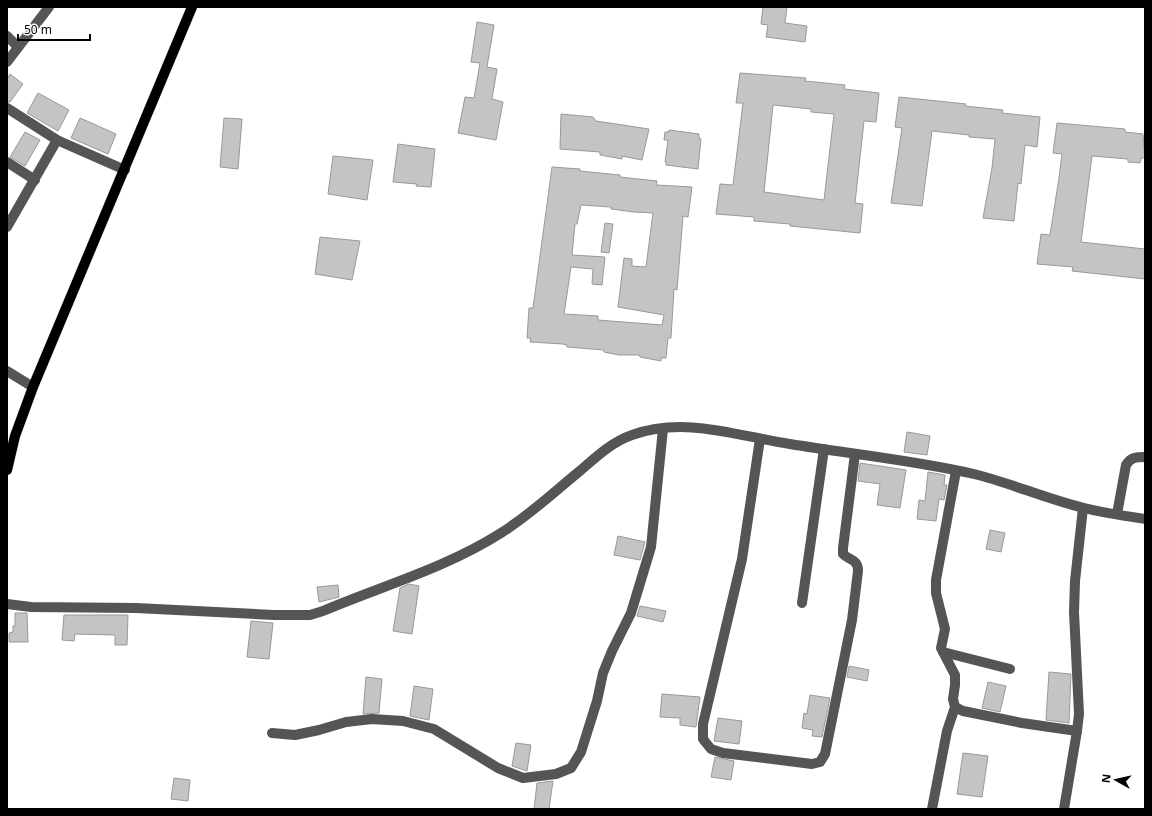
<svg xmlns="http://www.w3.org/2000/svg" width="1152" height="816" viewBox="0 0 1152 816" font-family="'Noto Sans',sans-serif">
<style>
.building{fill:#c4c4c4;stroke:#999;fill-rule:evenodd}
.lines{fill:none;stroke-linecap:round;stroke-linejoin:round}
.major-casing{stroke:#dbdbdb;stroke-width:11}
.minor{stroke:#555;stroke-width:10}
.major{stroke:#000;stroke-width:10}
</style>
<rect width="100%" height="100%" fill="#fff"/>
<g class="building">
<path d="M 763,7 L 787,7 L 785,23 L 807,26 L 805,42 L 766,37 L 768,25 L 761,24 Z"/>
<path d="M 477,22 L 494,25 L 487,67 L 497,69 L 492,99 L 503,102 L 496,140 L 458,133 L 465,97 L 474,98 L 480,63 L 471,62 Z"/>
<path d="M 740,73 L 806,78 L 805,81 L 845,85 L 844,89 L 879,93 L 876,122 L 864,121 L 855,203 L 863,204 L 860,233 L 790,226 L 790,224 L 754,221 L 754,217 L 716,214 L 720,184 L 733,185 L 743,103 L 736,103 ZM 773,105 L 811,109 L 811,112 L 834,114 L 824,200 L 764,192 Z"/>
<path d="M 10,74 L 23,84 L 10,102 L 7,102 L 7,79 Z"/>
<path d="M 38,93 L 69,110 L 58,131 L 27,113 Z"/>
<path d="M 899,97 L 966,104 L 965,106 L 1003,110 L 1002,113 L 1040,117 L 1037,147 L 1025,145 L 1021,184 L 1018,183 L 1014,221 L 983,218 L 992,168 L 995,139 L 969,137 L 969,135 L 932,131 L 922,206 L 891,203 L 902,128 L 895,127 Z"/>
<path d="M 561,114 L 593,117 L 596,121 L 649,129 L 642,160 L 622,156 L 622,159 L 600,155 L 600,152 L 560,149 Z"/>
<path d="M 80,118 L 116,134 L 108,154 L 71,138 Z"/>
<path d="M 224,118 L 242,119 L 238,169 L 220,167 Z"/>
<path d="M 1057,123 L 1125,129 L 1125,132 L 1143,134 L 1145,158 L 1141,158 L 1140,163 L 1128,162 L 1128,159 L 1092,156 L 1081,242 L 1145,249 L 1145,279 L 1072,271 L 1073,267 L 1037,264 L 1041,234 L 1050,235 L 1059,178 L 1062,154 L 1053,153 Z"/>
<path d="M 669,130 L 699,134 L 699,138 L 701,139 L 698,169 L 666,165 L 666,162 L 665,162 L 668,140 L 664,140 L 665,132 L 669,132 Z"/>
<path d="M 25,132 L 40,140 L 25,166 L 10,157 Z"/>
<path d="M 398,144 L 435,149 L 431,187 L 416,186 L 417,184 L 393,182 Z"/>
<path d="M 333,156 L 373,160 L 367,200 L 328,194 Z"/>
<path d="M 552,167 L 580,169 L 580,171 L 620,175 L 620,177 L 657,181 L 656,185 L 692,187 L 688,217 L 683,216 L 677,290 L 674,289 L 671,338 L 668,338 L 666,358 L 661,358 L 661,361 L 640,357 L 639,355 L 619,355 L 604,352 L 604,350 L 567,347 L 567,345 L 563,344 L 530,342 L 531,338 L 527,338 L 529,308 L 533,308 ZM 581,205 L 611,207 L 611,209 L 634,212 L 653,213 L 646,267 L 632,266 L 632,259 L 624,258 L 618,307 L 664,315 L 662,325 L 598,320 L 598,316 L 564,314 L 571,267 L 593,269 L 592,284 L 602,285 L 605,257 L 572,255 L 575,224 L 577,224 Z"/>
<path d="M 605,223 L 613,224 L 609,253 L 601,252 Z"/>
<path d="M 320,237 L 360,241 L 352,280 L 315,274 Z"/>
<path d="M 907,432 L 930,436 L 927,455 L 904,452 Z"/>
<path d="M 860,463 L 906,470 L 900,508 L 877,505 L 880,484 L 858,481 Z"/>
<path d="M 928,472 L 945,475 L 944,485 L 947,485 L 944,500 L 939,499 L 936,521 L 917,519 L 919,500 L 925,501 Z"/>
<path d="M 990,530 L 1005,533 L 1001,552 L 986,549 Z"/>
<path d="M 618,536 L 645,542 L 640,560 L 614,555 Z"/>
<path d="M 409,584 L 419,586 L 412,634 L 393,631 L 400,588 Z"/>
<path d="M 338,585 L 339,597 L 319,602 L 317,587 Z"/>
<path d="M 640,606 L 666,611 L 663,622 L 637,616 Z"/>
<path d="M 15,613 L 27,613 L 28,642 L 9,642 L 9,633 L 13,632 L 13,626 L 15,626 Z"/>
<path d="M 64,615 L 128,615 L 127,645 L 115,645 L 115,635 L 75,634 L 74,641 L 62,640 Z"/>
<path d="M 251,621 L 273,623 L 269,659 L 247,657 Z"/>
<path d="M 849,666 L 869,670 L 867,681 L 847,677 Z"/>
<path d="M 1049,672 L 1071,674 L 1069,723 L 1046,720 Z"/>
<path d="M 366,677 L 382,679 L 379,713 L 363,714 Z"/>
<path d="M 988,682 L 1006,686 L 1000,712 L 982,708 Z"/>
<path d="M 414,686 L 433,689 L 429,720 L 410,716 Z"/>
<path d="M 662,694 L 700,697 L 696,727 L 680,725 L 680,718 L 660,717 Z"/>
<path d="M 810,695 L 830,698 L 822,737 L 812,736 L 813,730 L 802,728 L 804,713 L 807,714 Z"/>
<path d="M 718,718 L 742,721 L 739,744 L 714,741 Z"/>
<path d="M 516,743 L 531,745 L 527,771 L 512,766 Z"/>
<path d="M 963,753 L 988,756 L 982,797 L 957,794 Z"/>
<path d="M 715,757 L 734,761 L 731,780 L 711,777 Z"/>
<path d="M 174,778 L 190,780 L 188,801 L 171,799 Z"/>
<path d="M 553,781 L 549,809 L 534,809 L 537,783 Z"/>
</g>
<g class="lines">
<defs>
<path id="major" d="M 7,470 L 15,436 L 33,387 L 192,7"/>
</defs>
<use href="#major" class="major-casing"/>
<g class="minor">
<path d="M 7,36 L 18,47"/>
<path d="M 7,62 L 49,7"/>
<path d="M 7,108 L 57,140 L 125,170"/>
<path d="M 7,162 L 35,180"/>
<path d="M 7,227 L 57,140"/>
<path d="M 7,371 L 33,387"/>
<path d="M 760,439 L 742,559 L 703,724 L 703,739 L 711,749 L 723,753 L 812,764 L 820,762 L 825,754 L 852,620 L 858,571 C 858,559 850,561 843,554 L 843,548 L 855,454"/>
<path d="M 1117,514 L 1126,465 C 1131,457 1136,457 1145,457"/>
<path d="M 802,603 L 824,449"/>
<path d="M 7,604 L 31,607 L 136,608 L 274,615 L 310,615 L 323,611 C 382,586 446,568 501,533 C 530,515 555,491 581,470 C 597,456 612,442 632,435 C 685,416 737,436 790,444 C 851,454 913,460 974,474 C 1011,483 1046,499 1084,508 C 1104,513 1125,516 1145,519"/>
<path d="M 943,652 L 1010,669"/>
<path d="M 955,707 L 963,711 L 1022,723 L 1077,731"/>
<path d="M 272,733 L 295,735 L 319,730 L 346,722 L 372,719 L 403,721 L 434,729 L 498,768 L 523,778 L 556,774 L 571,768 L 581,752 L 597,701 L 603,673 L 612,651 L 631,613 L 651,547 L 663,429"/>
<path d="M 932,809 L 947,731 L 955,707 L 953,699 L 955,685 L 955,675 L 941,648 L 945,629 L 936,593 L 936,580 L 956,471"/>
<path d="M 1064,809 L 1077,731 L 1079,714 L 1074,612 L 1075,581 L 1083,508"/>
</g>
<use href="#major" class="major"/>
</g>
<rect width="1152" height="816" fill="none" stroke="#000000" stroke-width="16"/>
<g transform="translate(1116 780) rotate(278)" stroke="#ffffff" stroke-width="3" paint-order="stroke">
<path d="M0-3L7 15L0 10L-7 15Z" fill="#000000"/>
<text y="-6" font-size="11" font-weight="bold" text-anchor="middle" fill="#000000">N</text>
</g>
<path d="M18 34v6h72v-6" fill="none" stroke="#000000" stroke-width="2"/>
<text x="24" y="34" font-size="12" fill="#000000" stroke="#ffffff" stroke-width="3" paint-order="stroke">50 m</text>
</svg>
